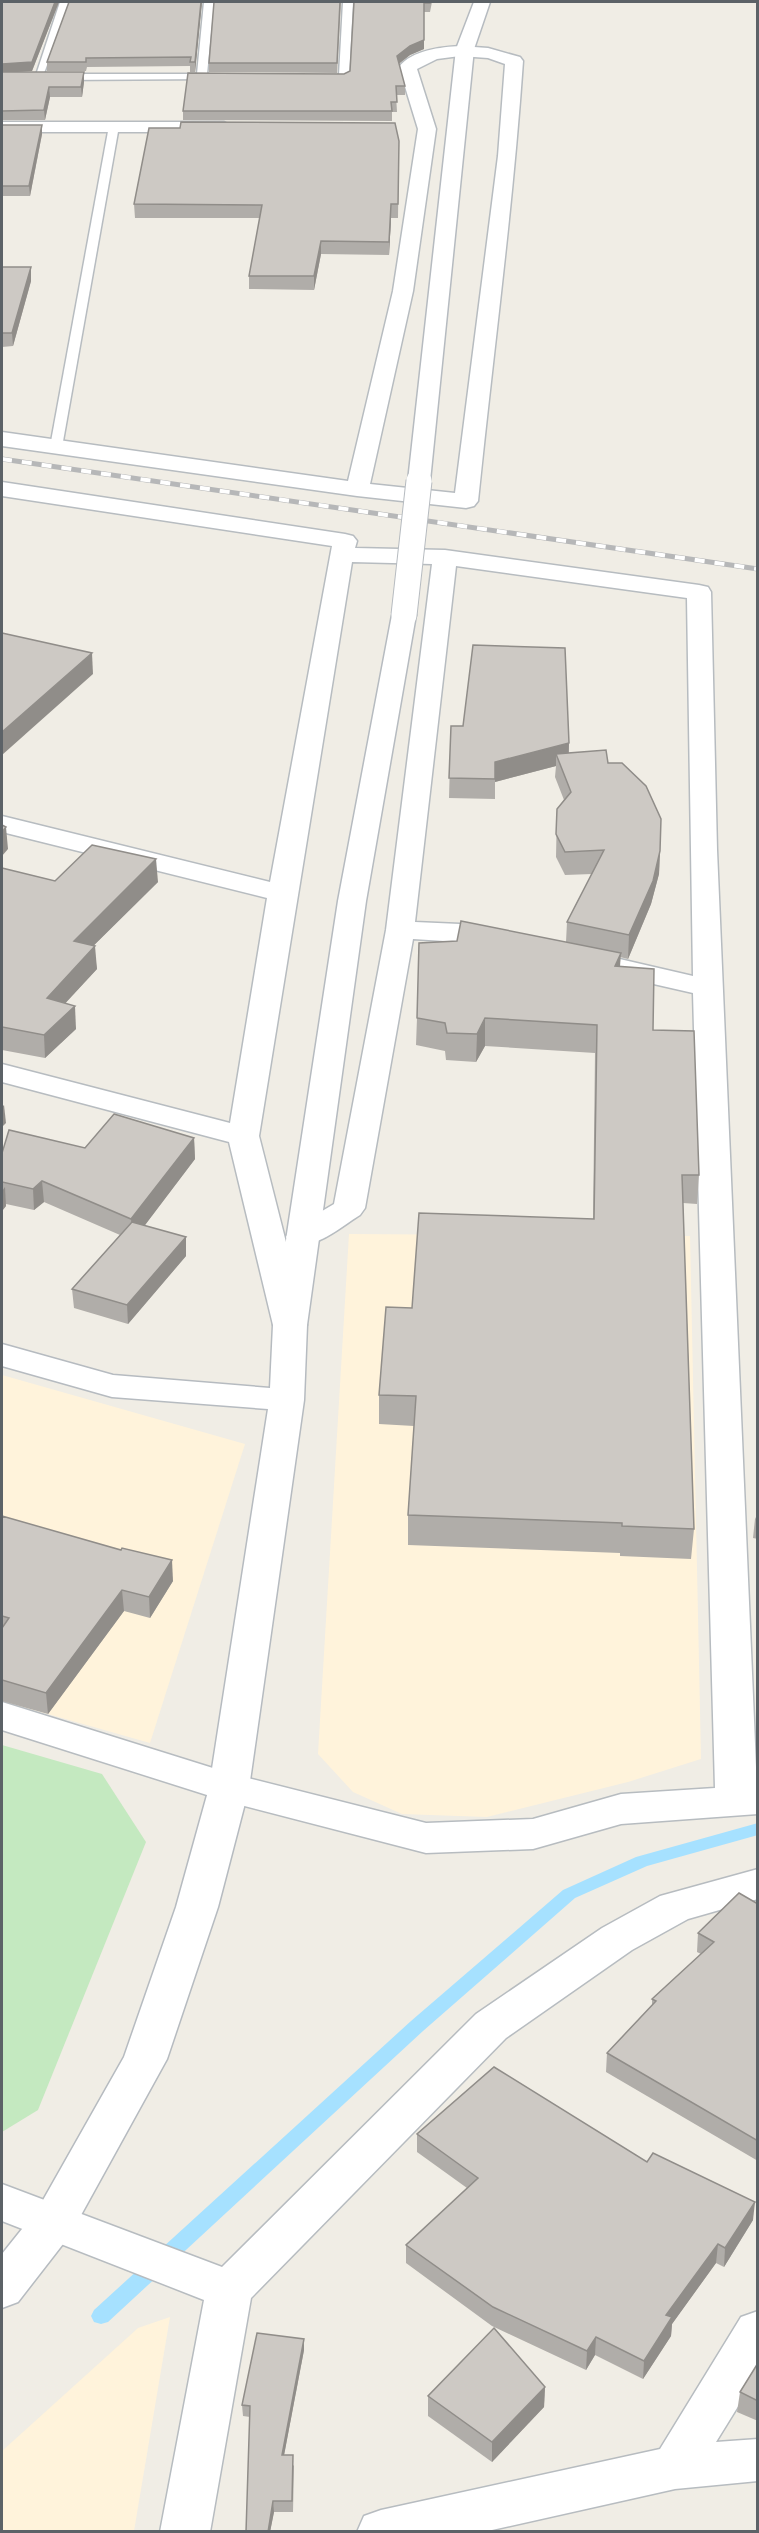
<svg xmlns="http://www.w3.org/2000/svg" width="759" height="2533" viewBox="0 0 759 2533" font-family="Raleway,sans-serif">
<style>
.commercial{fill:#fff3db}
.green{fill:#c4e9c0}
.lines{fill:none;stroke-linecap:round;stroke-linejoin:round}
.stream{fill:#a6e1ff;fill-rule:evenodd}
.lane-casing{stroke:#b7bcc0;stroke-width:3}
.street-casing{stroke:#b7bcc0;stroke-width:3}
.secondary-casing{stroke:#b6bbc0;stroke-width:3}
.lane{fill:#fff;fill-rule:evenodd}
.street{fill:#fff;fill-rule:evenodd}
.secondary{fill:#fff;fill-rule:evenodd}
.rail-casing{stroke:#b6b7b8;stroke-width:5}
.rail{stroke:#fff;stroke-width:4;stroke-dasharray:10;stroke-linecap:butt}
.secondary-bridge-casing{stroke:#b6bbc0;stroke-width:27;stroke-linecap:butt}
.secondary-bridge{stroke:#fff;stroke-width:25}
.wall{fill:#b0ada9}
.shaded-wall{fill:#908d89}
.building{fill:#cdc9c4;stroke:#908d89;stroke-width:1.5}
</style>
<rect width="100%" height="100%" fill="#f0ede5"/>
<g class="commercial">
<path d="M 349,1234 L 690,1236 L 701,1759 L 628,1782 L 487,1817 L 402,1814 L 353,1792 L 318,1754 Z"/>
<path d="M 2,1375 L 245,1444 L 150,1743 L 2,1701 Z"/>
<path d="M 170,2317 L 134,2531 L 2,2531 L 2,2451 L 138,2328 Z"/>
</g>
<path class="green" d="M 2,1745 L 102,1774 L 146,1842 L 38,2110 L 2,2132 Z"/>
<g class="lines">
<path class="stream" d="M 758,1823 L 758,1835 L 647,1866 L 575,1898 L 423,2031 L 108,2322 L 101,2324 L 94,2322 L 91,2316 L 94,2310 L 411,2021 L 563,1890 L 636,1857 Z"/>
<defs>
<g id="lane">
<path d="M 60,2 L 70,2 L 43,76 L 35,78 Z"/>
<path d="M 204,2 L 214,2 L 207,74 L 214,75 L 214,79 L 59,80 L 54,77 L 59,74 L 197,74 Z"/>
<path d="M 343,2 L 353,2 L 349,78 L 344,81 L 320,80 L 320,76 L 339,75 Z"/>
<path d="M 114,123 L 119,126 L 62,447 L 56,451 L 50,447 L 109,126 Z"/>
</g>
<g id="street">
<path d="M 460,46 L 488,48 L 520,57 L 523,61 C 513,208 493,354 478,501 L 474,506 L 466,508 L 357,496 L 2,446 L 2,432 L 348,481 L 393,291 L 418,129 L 399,67 C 412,50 441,47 460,46 ZM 460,56 L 488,58 L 505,64 L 498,156 L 455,493 L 370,484 L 413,291 L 436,129 L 417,69 L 437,59 Z"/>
<path d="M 2,122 L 224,122 L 233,127 L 224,132 L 2,132 Z"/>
<path d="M 2,482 L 345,534 L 353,536 L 357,541 L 355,548 L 445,550 L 699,585 L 708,587 L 711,592 L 717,850 L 758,1814 L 621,1824 L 533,1849 L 426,1853 L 229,1802 L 2,1730 L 2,1702 L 232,1774 L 426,1823 L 533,1819 L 621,1794 L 715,1788 L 693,993 L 601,972 L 596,966 L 601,960 L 611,957 L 693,976 L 687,598 L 456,566 L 415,922 L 460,924 L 512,936 L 516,942 L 512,948 L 502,951 L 460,942 L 413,939 L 365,1208 L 360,1215 C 339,1228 316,1250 290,1244 L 286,1237 L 290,1230 L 334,1204 L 386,930 L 432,564 L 352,562 L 259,1136 L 307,1325 L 302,1332 L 290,1335 L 278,1332 L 273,1325 L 229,1142 L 2,1082 L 2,1064 L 230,1123 L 267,898 L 2,832 L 2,816 L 270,882 L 332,546 L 2,496 Z"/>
<path d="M 758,1869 L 758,1899 L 688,1919 L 632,1950 L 506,2038 L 251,2298 L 210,2532 L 160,2532 L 204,2300 L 2,2221 L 2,2184 L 222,2267 L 476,2014 L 602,1928 L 660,1896 Z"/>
<path d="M 758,2311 L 758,2374 L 716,2442 L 758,2439 L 758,2481 L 675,2489 L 483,2532 L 357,2532 L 364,2516 L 381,2510 L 660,2449 L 741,2317 Z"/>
</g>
<g id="secondary">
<path d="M 474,2 L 490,2 L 474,49 L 430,481 L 427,486 L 411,486 L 408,481 L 456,49 Z"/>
<path d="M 404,608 L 413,610 L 416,615 L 366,901 L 307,1325 L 304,1400 L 249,1788 L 218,1907 L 167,2059 L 70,2235 L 18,2302 L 2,2308 L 2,2254 L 38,2209 L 124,2057 L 176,1907 L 209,1788 L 268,1409 L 112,1397 L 2,1366 L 2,1344 L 113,1375 L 270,1388 L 273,1325 L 338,901 L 392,615 L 395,610 Z"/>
</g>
</defs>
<use href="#lane" class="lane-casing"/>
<use href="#street" class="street-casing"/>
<use href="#secondary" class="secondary-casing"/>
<use href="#lane" class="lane"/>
<use href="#street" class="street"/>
<use href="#secondary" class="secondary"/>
<defs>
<path id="rail" d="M 2,459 L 758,569"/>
</defs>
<use href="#rail" class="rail-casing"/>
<use href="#rail" class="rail"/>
<defs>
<path id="secondary-bridge" d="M 404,615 L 419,481"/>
</defs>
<use href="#secondary-bridge" class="secondary-bridge-casing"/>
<use href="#secondary-bridge" class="secondary-bridge"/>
</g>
<g class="wall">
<path d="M 2,2 L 59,2 L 32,71 L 14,72 L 84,82 L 82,97 L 50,97 L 45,120 L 2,120 Z"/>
<path d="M 69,2 L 203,2 L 202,2 L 195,72 L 190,72 L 190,66 L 87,67 L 86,71 L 47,71 L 47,62 Z"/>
<path d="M 341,2 L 337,73 L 209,72 L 209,63 Z"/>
<path d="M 354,2 L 432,2 L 430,12 L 424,12 L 424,49 L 410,55 L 399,64 L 405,86 L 405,95 L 396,95 L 397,112 L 392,112 L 392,121 L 183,120 L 183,111 L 344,74 L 350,71 Z"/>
<path d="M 2,125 L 42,125 L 42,134 L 30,196 L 2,196 Z"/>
<path d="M 399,141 L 398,218 L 391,218 L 389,255 L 321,254 L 314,290 L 249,289 L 249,276 L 260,218 L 135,218 L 134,204 Z"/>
<path d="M 2,267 L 31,267 L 31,281 L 13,346 L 2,347 Z"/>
<path d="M 451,726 L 569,743 L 569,753 L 608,763 L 660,851 L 659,874 L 651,904 L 628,959 L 620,957 L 620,967 L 653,1030 L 699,1175 L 697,1204 L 683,1203 L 694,1529 L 691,1559 L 620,1556 L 620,1553 L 408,1545 L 408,1515 L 414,1426 L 379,1424 L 379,1395 L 412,1308 L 593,1219 L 595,1053 L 485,1046 L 476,1062 L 446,1060 L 445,1051 L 416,1045 L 417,1018 L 566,942 L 567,922 L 592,874 L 565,875 L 556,857 L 557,809 L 564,800 L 555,777 L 556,766 L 495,782 L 495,799 L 449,798 Z"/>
<path d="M 2,868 L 55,881 L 158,882 L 93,946 L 97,969 L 65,1003 L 76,1029 L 45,1058 L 2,1050 Z"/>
<path d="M 194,1138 L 195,1159 L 144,1226 L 186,1237 L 186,1256 L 128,1324 L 74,1308 L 72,1289 L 120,1235 L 44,1202 L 34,1210 L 6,1204 L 6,1206 L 2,1211 L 2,1153 L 85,1148 Z"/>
<path d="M 758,1513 L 758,1539 L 753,1538 L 755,1519 Z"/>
<path d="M 2,1516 L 173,1581 L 150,1618 L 124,1611 L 48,1714 L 2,1701 Z"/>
<path d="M 758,1904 L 758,2161 L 606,2072 L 607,2053 L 652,2006 L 652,1999 L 701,1954 L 697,1952 L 698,1933 Z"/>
<path d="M 417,2134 L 647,2162 L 753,2220 L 724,2267 L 716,2263 L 672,2324 L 671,2336 L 643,2379 L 595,2355 L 586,2370 L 492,2326 L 406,2263 L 406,2245 L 467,2188 L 417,2152 Z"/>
<path d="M 304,2339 L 304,2350 L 284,2455 L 294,2466 L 293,2512 L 274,2512 L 270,2532 L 246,2532 L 250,2417 L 243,2416 L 242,2405 Z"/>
<path d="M 758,2363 L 758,2421 L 737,2412 L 740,2392 Z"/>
<path d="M 545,2387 L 544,2407 L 492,2462 L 428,2416 L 428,2396 Z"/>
</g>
<g class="shaded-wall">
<path d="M 55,2 L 59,2 L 32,71 L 2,73 L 2,64 Z"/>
<path d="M 201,2 L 203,2 L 202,2 L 195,72 L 195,62 Z"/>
<path d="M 424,3 L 424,49 L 410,55 L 397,65 L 397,56 Z"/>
<path d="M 84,72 L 84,82 L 82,97 L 81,87 Z"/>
<path d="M 49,87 L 50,97 L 45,120 L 44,110 Z"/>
<path d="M 42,125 L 42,134 L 30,196 L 29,186 Z"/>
<path d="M 391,204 L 391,218 L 389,255 L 389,242 Z"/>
<path d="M 321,241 L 321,254 L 314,290 L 314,276 Z"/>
<path d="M 31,267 L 31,281 L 13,346 L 12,333 Z"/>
<path d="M 92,653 L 93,674 L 2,755 L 2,732 Z"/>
<path d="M 569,743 L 568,763 L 556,754 L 556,766 L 495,782 L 495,762 Z"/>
<path d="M 6,827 L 8,849 L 2,856 L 2,832 Z"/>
<path d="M 660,851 L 659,874 L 651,904 L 628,959 L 629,935 Z"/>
<path d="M 156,859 L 158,882 L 75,964 L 74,941 Z"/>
<path d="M 95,946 L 97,969 L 49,1021 L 47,998 Z"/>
<path d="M 621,953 L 619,980 L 615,966 Z"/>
<path d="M 75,1006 L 76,1029 L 45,1058 L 44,1035 Z"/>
<path d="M 485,1018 L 485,1046 L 476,1062 L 477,1034 Z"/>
<path d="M 4,1105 L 6,1123 L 2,1127 L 2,1107 Z"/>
<path d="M 194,1138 L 195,1159 L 133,1241 L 131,1219 Z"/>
<path d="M 42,1181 L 44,1202 L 34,1210 L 33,1189 Z"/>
<path d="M 5,1187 L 6,1206 L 2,1211 L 2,1191 Z"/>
<path d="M 186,1237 L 186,1256 L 128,1324 L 127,1305 Z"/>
<path d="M 172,1560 L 173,1581 L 150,1618 L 149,1597 Z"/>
<path d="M 122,1590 L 124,1611 L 48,1714 L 46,1693 Z"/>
<path d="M 755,2202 L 753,2220 L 724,2267 L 725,2248 Z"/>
<path d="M 718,2244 L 716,2263 L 672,2324 L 671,2336 L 643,2379 L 644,2361 L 666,2315 Z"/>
<path d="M 596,2337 L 595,2355 L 586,2370 L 587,2351 Z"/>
<path d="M 304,2339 L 304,2350 L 282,2466 L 282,2455 Z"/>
<path d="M 545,2387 L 544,2407 L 492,2462 L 492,2442 Z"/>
<path d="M 273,2501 L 274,2512 L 270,2532 L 268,2532 Z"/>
</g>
<g class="building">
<path d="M 2,2 L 55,2 L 32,62 L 2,64 Z"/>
<path d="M 69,2 L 201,2 L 195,62 L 190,62 L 191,57 L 86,58 L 86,62 L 47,62 Z"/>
<path d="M 214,2 L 340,2 L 337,63 L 209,63 Z"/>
<path d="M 354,2 L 430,2 L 430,3 L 424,3 L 424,40 L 410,46 L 397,56 L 405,86 L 396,86 L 397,102 L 391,102 L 392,111 L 183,111 L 188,73 L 344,74 L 350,71 Z"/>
<path d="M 2,72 L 84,72 L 81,87 L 49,87 L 44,110 L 2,111 Z"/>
<path d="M 181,122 L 395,123 L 399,141 L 398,204 L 391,204 L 389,242 L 321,241 L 314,276 L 249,276 L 262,205 L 134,204 L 149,128 L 180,128 Z"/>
<path d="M 2,125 L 42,125 L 29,186 L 2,186 Z"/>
<path d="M 2,267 L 31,267 L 12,333 L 2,333 Z"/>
<path d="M 2,633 L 92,653 L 2,732 Z"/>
<path d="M 473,645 L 565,648 L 569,743 L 495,762 L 495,779 L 449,778 L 451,726 L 463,726 Z"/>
<path d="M 606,750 L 608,763 L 622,763 L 646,786 L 661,819 L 660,851 L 653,881 L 629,935 L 567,922 L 604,850 L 565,852 L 556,834 L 557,809 L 571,792 L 556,754 Z"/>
<path d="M 2,825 L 6,827 L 2,832 Z"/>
<path d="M 92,845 L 156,859 L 74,941 L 95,946 L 47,998 L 75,1006 L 44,1035 L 2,1027 L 2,868 L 55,881 Z"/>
<path d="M 461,921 L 621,953 L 615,966 L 654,969 L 653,1030 L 694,1031 L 699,1175 L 682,1175 L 694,1529 L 622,1526 L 622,1523 L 408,1515 L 416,1396 L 379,1395 L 386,1307 L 412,1308 L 419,1213 L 594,1219 L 597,1025 L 485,1018 L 477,1034 L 447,1033 L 445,1023 L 417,1018 L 419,943 L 457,941 Z"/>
<path d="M 114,1114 L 194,1138 L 131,1219 L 42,1181 L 33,1189 L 2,1182 L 2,1153 L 9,1130 L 85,1148 Z"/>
<path d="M 132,1222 L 186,1237 L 127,1305 L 72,1289 Z"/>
<path d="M 2,1516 L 121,1550 L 122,1548 L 172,1560 L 149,1597 L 122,1590 L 46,1693 L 2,1680 L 2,1628 L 9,1618 L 2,1616 Z"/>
<path d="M 739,1893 L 758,1904 L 758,2141 L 607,2053 L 656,2001 L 652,1999 L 714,1942 L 698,1933 Z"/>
<path d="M 494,2067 L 647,2162 L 653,2153 L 755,2202 L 725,2248 L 718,2244 L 666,2315 L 672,2317 L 644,2361 L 596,2337 L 587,2351 L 493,2307 L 406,2245 L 478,2178 L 417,2134 Z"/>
<path d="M 494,2328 L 545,2387 L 492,2442 L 428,2396 Z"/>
<path d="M 257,2333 L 304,2339 L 282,2455 L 293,2455 L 292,2501 L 273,2501 L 268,2532 L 246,2532 L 250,2406 L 242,2405 Z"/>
<path d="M 758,2363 L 758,2401 L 740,2392 Z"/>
</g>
<rect width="759" height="2533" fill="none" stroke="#5c6267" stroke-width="6"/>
</svg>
